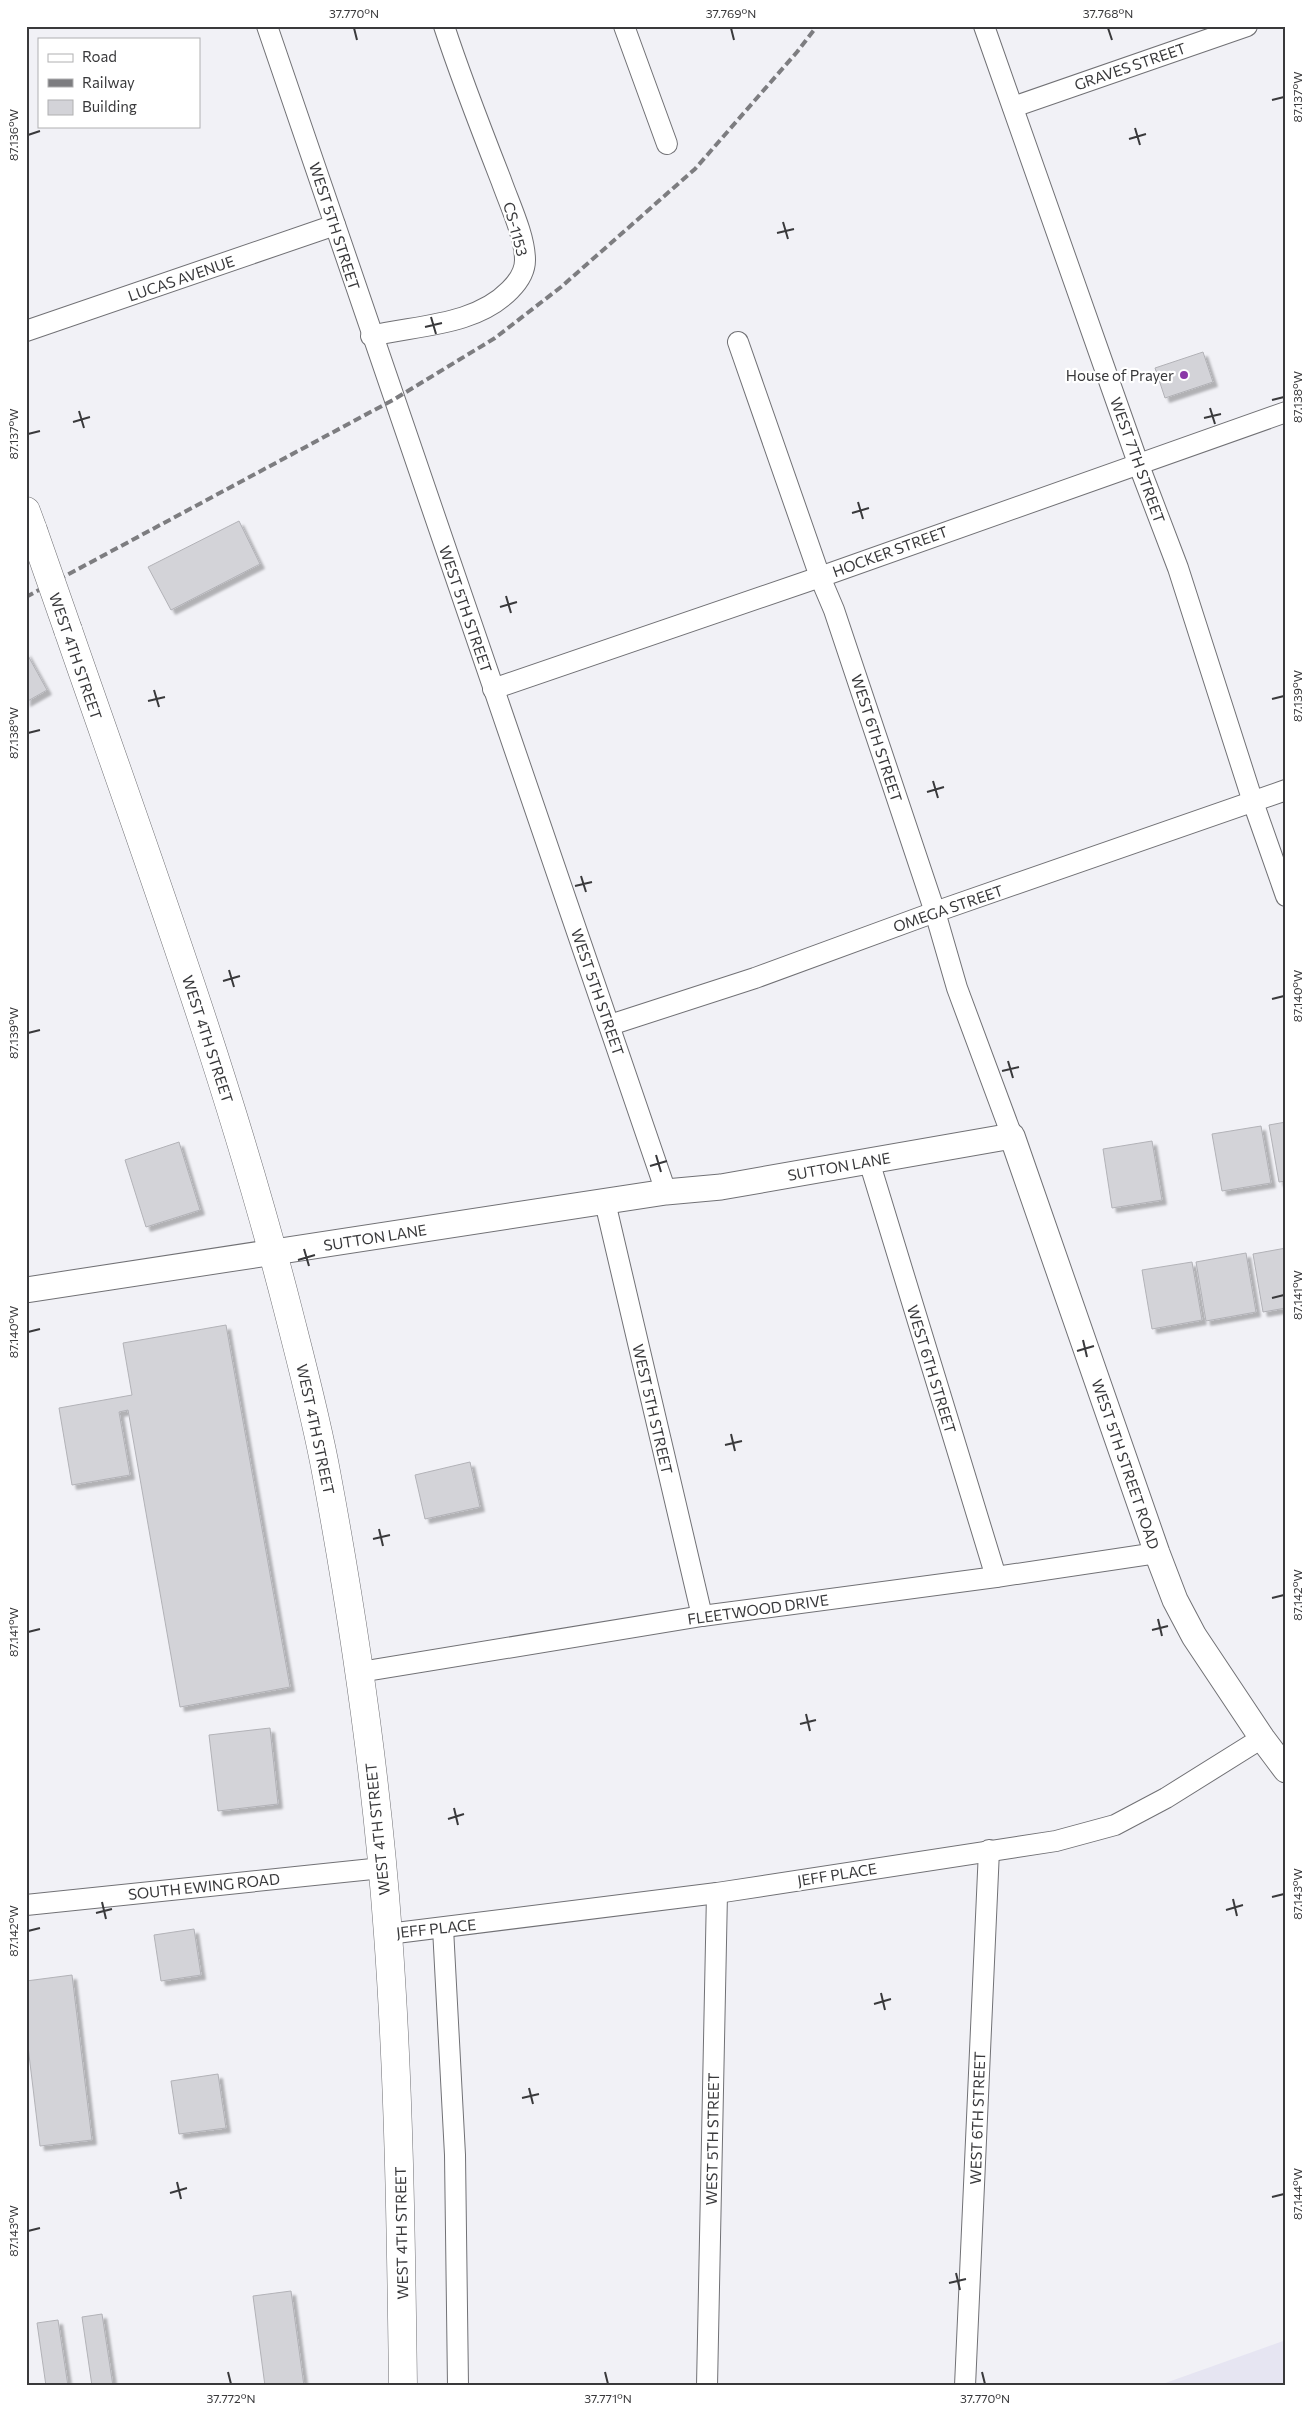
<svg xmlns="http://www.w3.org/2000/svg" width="1312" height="2412" viewBox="0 0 1312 2412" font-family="Commissioner,sans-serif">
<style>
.built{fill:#e6e5f2}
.building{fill:#d3d3d8;stroke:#b2b2b7;filter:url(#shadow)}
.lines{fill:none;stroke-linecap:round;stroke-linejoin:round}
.minor-casing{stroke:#717175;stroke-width:22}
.tertiary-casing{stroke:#717175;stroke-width:27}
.primary-casing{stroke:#717175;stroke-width:29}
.minor{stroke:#fff;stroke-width:20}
.tertiary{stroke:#fff;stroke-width:25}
.primary{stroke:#fff;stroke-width:28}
.rail{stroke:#7d7d80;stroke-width:4;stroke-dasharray:8 4;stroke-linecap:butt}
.primary-bridge-casing{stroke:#717175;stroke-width:29;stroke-linecap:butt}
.primary-bridge{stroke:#fff;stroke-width:28}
.ticks{fill:none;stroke:#39393b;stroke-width:2}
.poi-dot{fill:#8a38a7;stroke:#fff;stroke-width:2}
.labels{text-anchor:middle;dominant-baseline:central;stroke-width:4.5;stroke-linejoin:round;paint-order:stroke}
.street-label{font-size:15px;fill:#39393b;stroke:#fff}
.poi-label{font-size:15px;fill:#39393b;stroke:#fff;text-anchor:end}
.neatline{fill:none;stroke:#39393b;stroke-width:2}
.ticks-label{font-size:12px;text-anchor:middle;fill:#39393b}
</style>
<defs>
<filter id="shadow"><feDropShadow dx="4.5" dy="4.5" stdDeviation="1" flood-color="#0004"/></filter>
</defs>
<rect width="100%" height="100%" fill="#f1f1f6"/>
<path class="built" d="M 1286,2340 L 1286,2386 L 1157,2386 Z"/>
<g class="building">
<path d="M 1203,352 L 1213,382 L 1165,398 L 1155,368 Z"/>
<path d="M 239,521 L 260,564 L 171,610 L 148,567 Z"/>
<path d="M 26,652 L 47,690 L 26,702 Z"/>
<path d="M 1286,1122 L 1286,1181 L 1279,1182 L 1269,1125 Z"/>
<path d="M 1261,1126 L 1271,1183 L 1222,1191 L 1212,1134 Z"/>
<path d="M 1152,1141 L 1162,1200 L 1112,1208 L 1103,1149 Z"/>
<path d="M 179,1142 L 200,1210 L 146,1227 L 125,1160 Z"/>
<path d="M 1286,1248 L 1286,1308 L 1263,1312 L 1253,1254 Z"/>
<path d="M 1246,1253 L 1256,1312 L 1206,1321 L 1196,1262 Z"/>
<path d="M 1192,1262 L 1202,1320 L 1152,1329 L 1142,1270 Z"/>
<path d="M 226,1325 L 290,1687 L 180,1707 L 128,1410 L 119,1412 L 130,1475 L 72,1485 L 59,1408 L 132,1395 L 123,1343 Z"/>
<path d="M 470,1462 L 480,1507 L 425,1519 L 415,1475 Z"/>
<path d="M 270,1728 L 278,1804 L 218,1811 L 209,1735 Z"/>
<path d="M 194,1929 L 201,1975 L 161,1981 L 154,1935 Z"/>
<path d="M 72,1975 L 92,2140 L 40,2146 L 26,2030 L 26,1981 Z"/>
<path d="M 218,2074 L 226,2128 L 179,2134 L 171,2081 Z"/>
<path d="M 291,2291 L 304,2386 L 265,2386 L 253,2296 Z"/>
<path d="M 102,2314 L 113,2386 L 92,2386 L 82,2317 Z"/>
<path d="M 58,2320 L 68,2386 L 46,2386 L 37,2323 Z"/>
</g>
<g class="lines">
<defs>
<g id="minor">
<path d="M 267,26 L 666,1192"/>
<path d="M 624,26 L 667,144"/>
<path d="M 984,26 L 1138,463 L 1178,568 L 1253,802 L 1286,896"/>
<path d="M 1013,107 L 1247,26"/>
<path d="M 26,331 L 335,225"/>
<path d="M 371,336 C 417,325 475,326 510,290 C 518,282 525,271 525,260 C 525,236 509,203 501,180 C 481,129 461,78 444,26"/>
<path d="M 738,342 L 820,577 L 834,610 L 935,912 L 957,988 L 1012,1136"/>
<path d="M 493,689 L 820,577 L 1286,412"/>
<path d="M 610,1025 L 755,978 L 935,912 L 1286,790"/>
<path d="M 869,1161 L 996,1577"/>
<path d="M 605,1202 L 702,1616"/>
<path d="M 360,1672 L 702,1616 L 996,1577 L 1157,1553"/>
<path d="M 26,1905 L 382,1868"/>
<path d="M 443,1928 L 455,2155 L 458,2386"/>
<path d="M 388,1934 L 717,1893 L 1056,1841 L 1115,1825 L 1166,1798 L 1262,1738"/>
<path d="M 707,2386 L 717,1893"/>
<path d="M 965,2386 L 989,1850"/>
</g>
<path id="tertiary" d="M 26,1290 L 666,1192 L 721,1187 L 1012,1136 L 1157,1553 L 1175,1600 L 1194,1636 L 1262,1738 L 1286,1770"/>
<g id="primary">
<path d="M 26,511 L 33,530"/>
<path d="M 68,630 C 146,855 229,1079 288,1310 C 302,1365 317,1421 327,1477 C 355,1628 377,1781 388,1934 C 399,2084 401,2235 403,2386"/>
</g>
</defs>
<use href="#minor" class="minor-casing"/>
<use href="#tertiary" class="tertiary-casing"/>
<use href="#primary" class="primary-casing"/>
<use href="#minor" class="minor"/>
<use href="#tertiary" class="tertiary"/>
<use href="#primary" class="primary"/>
<path class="rail" d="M 26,597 L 393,400 L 495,338 L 561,287 L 695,169 L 797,52 L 817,26"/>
<defs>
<path id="primary-bridge" d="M 33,530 L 68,630"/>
</defs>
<use href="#primary-bridge" class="primary-bridge-casing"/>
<use href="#primary-bridge" class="primary-bridge"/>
</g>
<path class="ticks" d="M 354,28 L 357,40M 731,28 L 734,40M 1108,28 L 1112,40M 1272,100 L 1284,97M 1135,128 L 1140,145M 28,135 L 40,131M 1129,139 L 1146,134M 783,222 L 788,239M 777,233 L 794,229M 431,317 L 436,334M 425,327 L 442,323M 1272,400 L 1284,397M 1210,408 L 1215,424M 79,411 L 84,428M 1204,418 L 1221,414M 73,422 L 90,417M 28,434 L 40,431M 858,502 L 863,519M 852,513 L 869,508M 506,596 L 511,613M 500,607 L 517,602M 154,690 L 159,707M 1272,699 L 1284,696M 148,701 L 165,697M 28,733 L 40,730M 933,781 L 938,798M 927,792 L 944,787M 581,876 L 586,892M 575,886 L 592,882M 229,970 L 234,987M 223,981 L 240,976M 1272,999 L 1284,996M 28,1033 L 40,1030M 1008,1061 L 1013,1078M 1002,1071 L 1019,1067M 656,1155 L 661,1172M 650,1166 L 667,1161M 304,1249 L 309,1266M 298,1260 L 315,1255M 1272,1298 L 1284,1295M 28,1332 L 40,1329M 1083,1340 L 1087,1357M 1077,1351 L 1094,1346M 731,1434 L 735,1451M 725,1445 L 742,1441M 379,1529 L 383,1546M 373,1539 L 390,1535M 1272,1598 L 1284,1595M 1158,1619 L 1162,1636M 1152,1630 L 1168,1626M 28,1632 L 40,1629M 806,1714 L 810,1731M 800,1724 L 816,1720M 454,1808 L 458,1825M 448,1819 L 464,1814M 1272,1897 L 1284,1894M 1233,1899 L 1237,1916M 102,1902 L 106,1919M 1226,1910 L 1243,1905M 96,1913 L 112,1909M 28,1931 L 40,1928M 881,1993 L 885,2010M 874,2004 L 891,1999M 529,2088 L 533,2104M 522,2098 L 539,2094M 177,2182 L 181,2199M 170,2193 L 187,2188M 1272,2197 L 1284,2194M 28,2231 L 40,2228M 956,2273 L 960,2290M 949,2283 L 966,2279M 228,2372 L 231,2384M 605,2372 L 608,2384M 982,2372 L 985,2384"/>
<circle class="poi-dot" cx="1184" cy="375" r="5"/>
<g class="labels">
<g class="street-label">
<text transform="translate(1130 66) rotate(-19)">GRAVES STREET</text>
<text transform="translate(335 226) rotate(72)">WEST 5TH STREET</text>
<text transform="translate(516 229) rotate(75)">CS-1153</text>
<text transform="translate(181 278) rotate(-19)">LUCAS AVENUE</text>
<text transform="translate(1138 460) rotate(70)">WEST 7TH STREET</text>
<text transform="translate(890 551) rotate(-20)">HOCKER STREET</text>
<text transform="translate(466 609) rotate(71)">WEST 5TH STREET</text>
<text transform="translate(76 656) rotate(71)">WEST 4TH STREET</text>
<text transform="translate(877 738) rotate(72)">WEST 6TH STREET</text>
<text transform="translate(948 908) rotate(-19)">OMEGA STREET</text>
<text transform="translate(598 992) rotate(71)">WEST 5TH STREET</text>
<text transform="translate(208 1039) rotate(72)">WEST 4TH STREET</text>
<text transform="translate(839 1166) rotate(-10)">SUTTON LANE</text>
<text transform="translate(375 1237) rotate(-9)">SUTTON LANE</text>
<text transform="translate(932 1369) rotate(73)">WEST 6TH STREET</text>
<text transform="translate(653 1409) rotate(77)">WEST 5TH STREET</text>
<text transform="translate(316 1429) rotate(78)">WEST 4TH STREET</text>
<text transform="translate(1126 1464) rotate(71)">WEST 5TH STREET ROAD</text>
<text transform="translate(758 1609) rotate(-8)">FLEETWOOD DRIVE</text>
<text transform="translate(377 1829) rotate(-96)">WEST 4TH STREET</text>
<text transform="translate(837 1874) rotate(-9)">JEFF PLACE</text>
<text transform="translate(204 1886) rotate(-6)">SOUTH EWING ROAD</text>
<text transform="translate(436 1928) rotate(-6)">JEFF PLACE</text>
<text transform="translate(977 2118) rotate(-88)">WEST 6TH STREET</text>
<text transform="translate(712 2139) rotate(-89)">WEST 5TH STREET</text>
<text transform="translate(401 2233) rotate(-91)">WEST 4TH STREET</text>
</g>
<g class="poi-label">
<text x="1174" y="375">House of Prayer</text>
</g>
</g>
<rect width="1312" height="2412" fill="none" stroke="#ffffff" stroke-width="55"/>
<rect x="38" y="38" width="162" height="90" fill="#ffffff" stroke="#b0b0b1"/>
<rect x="48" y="54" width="25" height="8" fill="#ffffff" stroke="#b0b0b1"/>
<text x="82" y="62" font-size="15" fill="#39393b">Road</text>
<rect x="48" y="79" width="25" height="8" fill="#7d7d80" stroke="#b0b0b1"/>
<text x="82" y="88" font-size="15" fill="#39393b">Railway</text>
<rect x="48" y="100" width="25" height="15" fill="#d3d3d8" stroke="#b0b0b1"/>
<text x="82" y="112" font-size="15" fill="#39393b">Building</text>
<rect x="28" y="28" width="1256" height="2356" class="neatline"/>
<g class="ticks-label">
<text x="354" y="18">37.770°N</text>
<text x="731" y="18">37.769°N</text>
<text x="1108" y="18">37.768°N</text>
<text transform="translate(1298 97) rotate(-90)" y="4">87.137°W</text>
<text transform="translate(14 135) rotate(-90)" y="4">87.136°W</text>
<text transform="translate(1298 397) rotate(-90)" y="4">87.138°W</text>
<text transform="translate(14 434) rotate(-90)" y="4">87.137°W</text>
<text transform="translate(1298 696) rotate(-90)" y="4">87.139°W</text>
<text transform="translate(14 733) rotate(-90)" y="4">87.138°W</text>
<text transform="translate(1298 996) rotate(-90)" y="4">87.140°W</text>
<text transform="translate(14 1033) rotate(-90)" y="4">87.139°W</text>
<text transform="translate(1298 1295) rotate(-90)" y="4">87.141°W</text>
<text transform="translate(14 1332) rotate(-90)" y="4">87.140°W</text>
<text transform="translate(1298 1595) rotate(-90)" y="4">87.142°W</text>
<text transform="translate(14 1632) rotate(-90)" y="4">87.141°W</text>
<text transform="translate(1298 1894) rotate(-90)" y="4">87.143°W</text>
<text transform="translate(14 1931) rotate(-90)" y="4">87.142°W</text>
<text transform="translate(1298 2194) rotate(-90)" y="4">87.144°W</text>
<text transform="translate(14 2231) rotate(-90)" y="4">87.143°W</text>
<text x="231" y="2403">37.772°N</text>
<text x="608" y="2403">37.771°N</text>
<text x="985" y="2403">37.770°N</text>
</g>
</svg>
